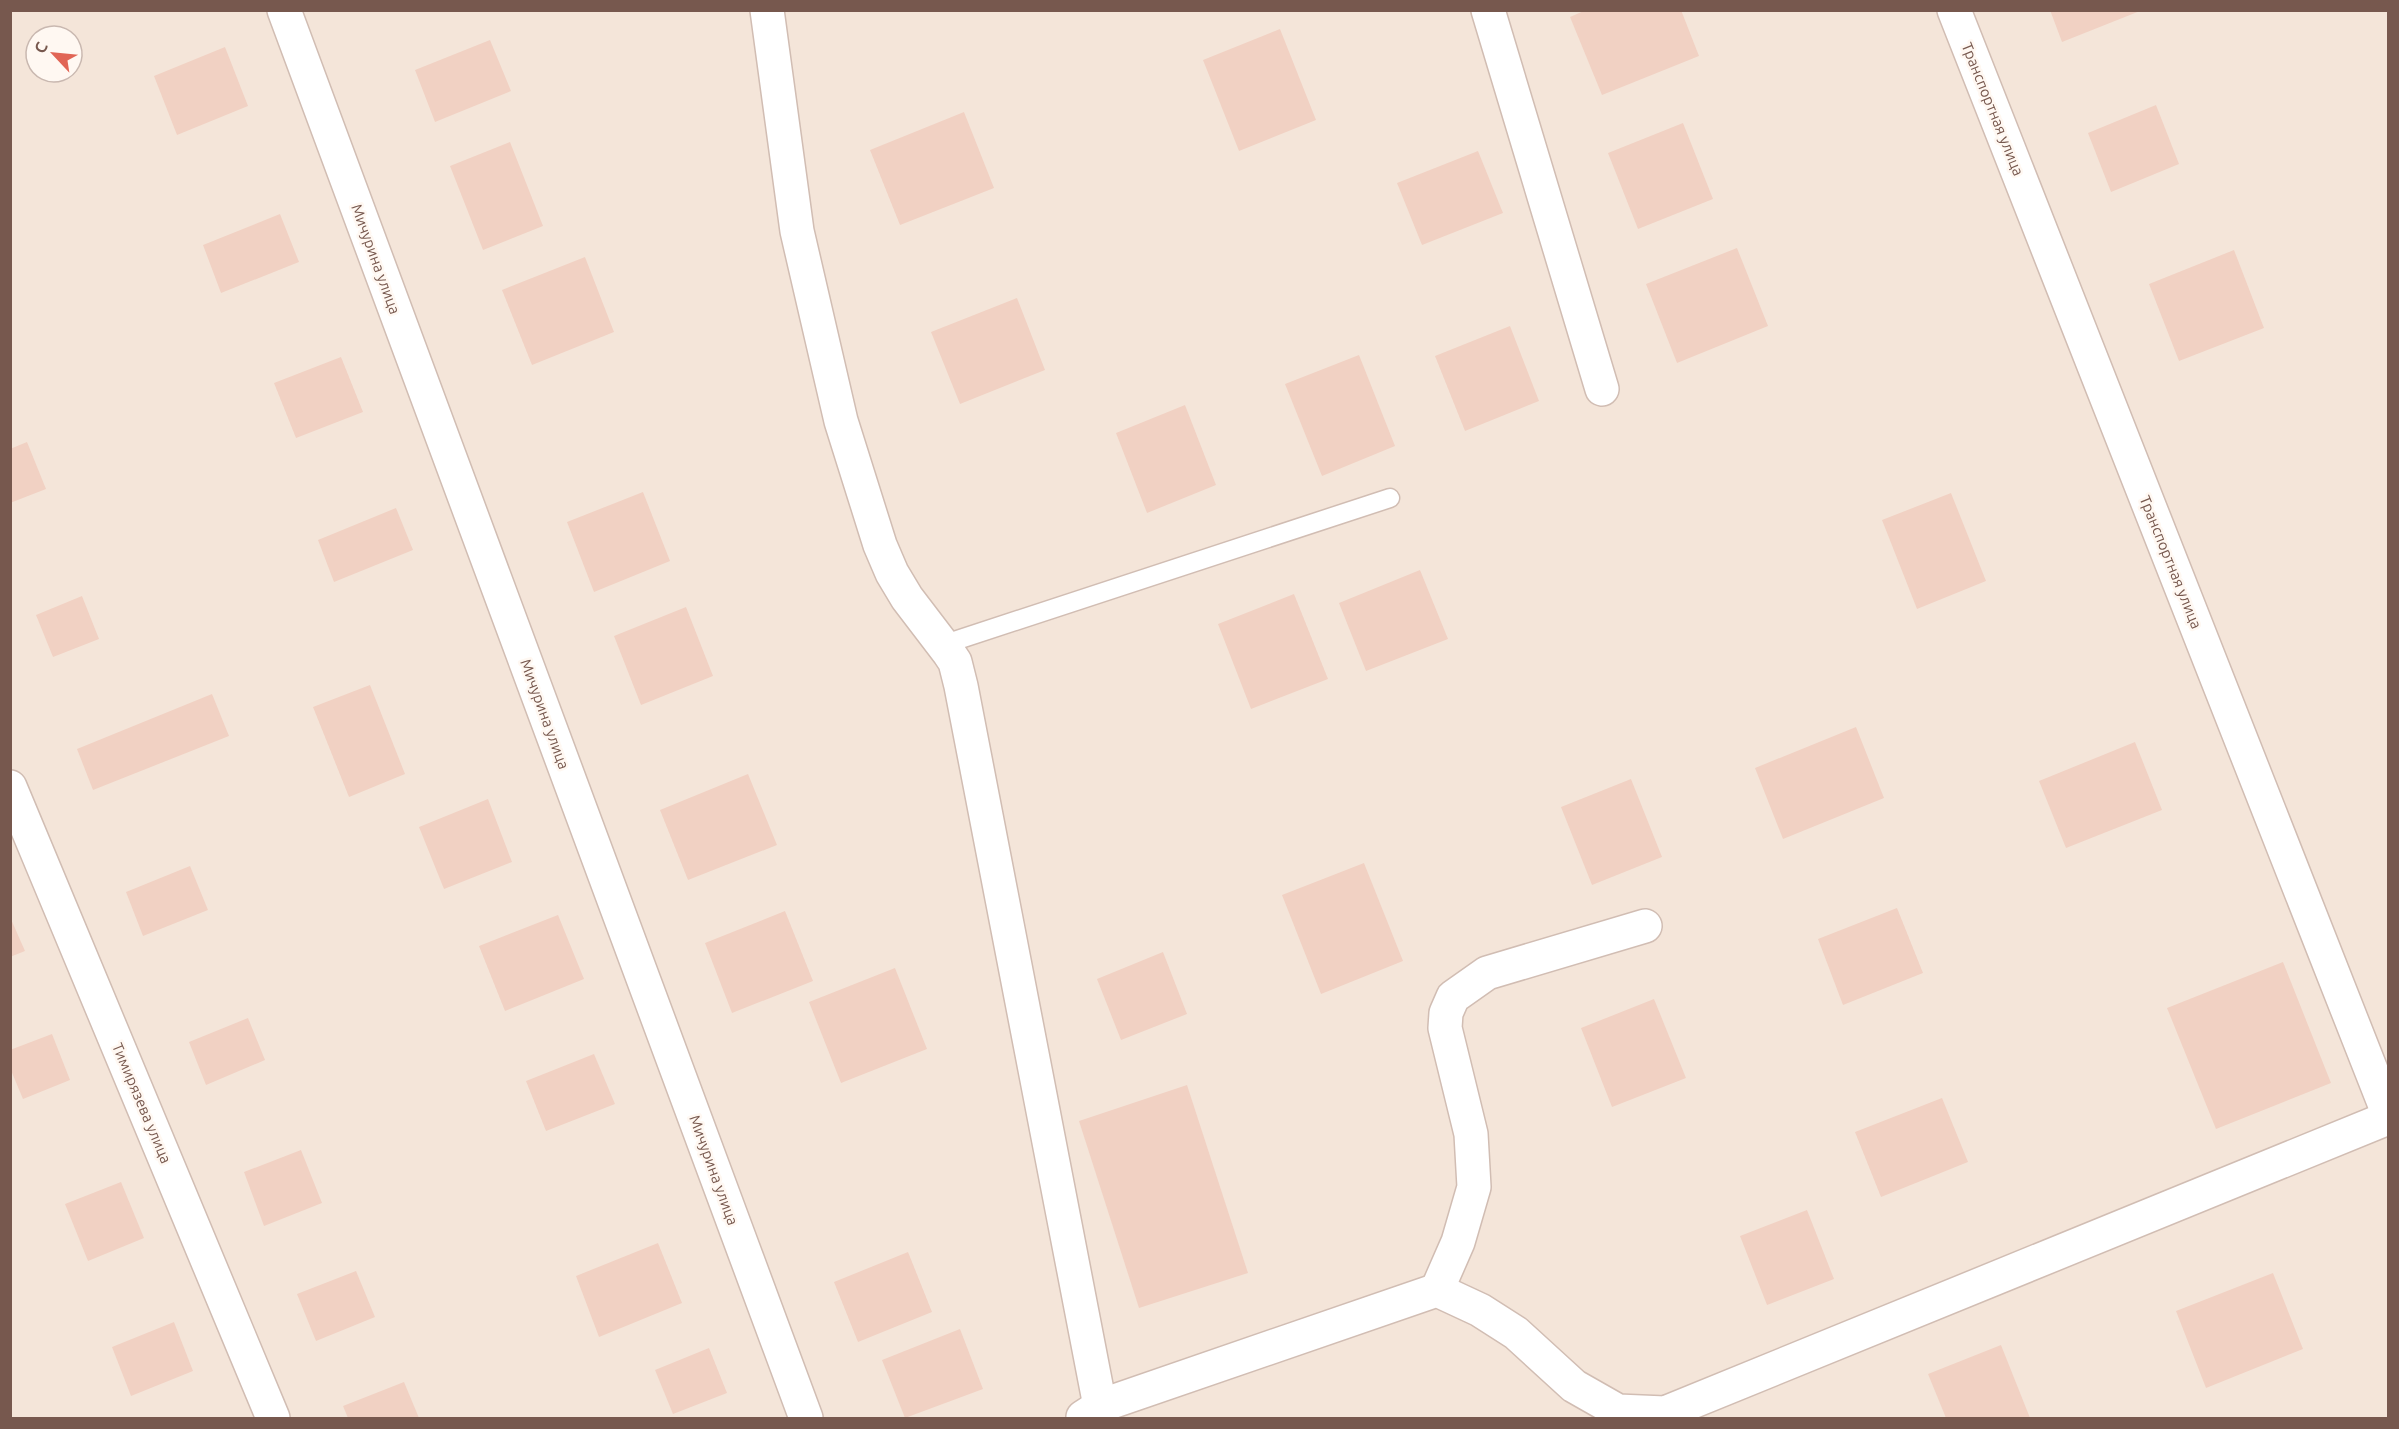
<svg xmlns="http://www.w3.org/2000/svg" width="2399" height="1429" viewBox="0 0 2399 1429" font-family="Ubuntu,sans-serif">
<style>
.residential{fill:#f4e5d9;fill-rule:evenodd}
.building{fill:#f1d1c3}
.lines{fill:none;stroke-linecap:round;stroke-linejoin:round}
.service-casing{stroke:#d1bdb3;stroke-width:21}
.minor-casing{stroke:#d1bdb3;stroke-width:36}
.service{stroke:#fff;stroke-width:18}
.minor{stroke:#fff;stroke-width:33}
.labels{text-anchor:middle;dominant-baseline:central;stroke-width:5;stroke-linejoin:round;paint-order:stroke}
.street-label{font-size:15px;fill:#77584e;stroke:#fff8f2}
</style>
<rect width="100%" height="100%" fill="#fcf4eb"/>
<path class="residential" d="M 11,11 L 2388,11 L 2388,1418 L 11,1418 ZM 36,36 L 72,36 L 72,72 L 36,72 Z"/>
<g class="building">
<path d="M 1586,10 L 1681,10 L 1699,56 L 1602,95 L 1570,17 Z"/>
<path d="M 2050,10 L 2140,10 L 2140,11 L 2062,42 Z"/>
<path d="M 1280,29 L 1316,120 L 1239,151 L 1203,60 Z"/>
<path d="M 490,40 L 511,91 L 435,122 L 415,70 Z"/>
<path d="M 225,47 L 248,106 L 177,135 L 154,76 Z"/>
<path d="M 2156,105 L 2179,164 L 2111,192 L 2088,133 Z"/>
<path d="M 964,112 L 994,188 L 900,225 L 870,150 Z"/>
<path d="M 1683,123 L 1713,199 L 1638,229 L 1608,153 Z"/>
<path d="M 510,142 L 543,226 L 483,250 L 450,166 Z"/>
<path d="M 1478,151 L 1503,213 L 1422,245 L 1397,183 Z"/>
<path d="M 280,214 L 299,262 L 221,293 L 203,245 Z"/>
<path d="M 1737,248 L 1768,326 L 1677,363 L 1646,284 Z"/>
<path d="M 2234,250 L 2264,328 L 2179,361 L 2149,284 Z"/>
<path d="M 585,257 L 614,332 L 532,365 L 502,290 Z"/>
<path d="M 1017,298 L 1045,370 L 960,404 L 931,332 Z"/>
<path d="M 1510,326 L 1539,401 L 1465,431 L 1435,356 Z"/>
<path d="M 1359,355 L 1395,446 L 1322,476 L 1285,384 Z"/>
<path d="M 341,357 L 363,412 L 296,438 L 274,383 Z"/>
<path d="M 1185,405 L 1216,485 L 1147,513 L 1116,433 Z"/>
<path d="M 27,442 L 46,489 L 10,503 L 10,449 Z"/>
<path d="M 643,492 L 670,561 L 594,592 L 567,522 Z"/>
<path d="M 1951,493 L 1986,581 L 1917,609 L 1882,520 Z"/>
<path d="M 396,508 L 413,550 L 334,582 L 318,540 Z"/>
<path d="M 1420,570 L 1448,639 L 1366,671 L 1339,603 Z"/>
<path d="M 1294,594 L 1328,679 L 1251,709 L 1218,624 Z"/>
<path d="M 82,596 L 99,639 L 53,657 L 36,615 Z"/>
<path d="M 686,607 L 713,676 L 641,705 L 614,636 Z"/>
<path d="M 370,685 L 405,774 L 349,797 L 313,707 Z"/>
<path d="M 212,694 L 229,736 L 93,790 L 77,749 Z"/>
<path d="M 1856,727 L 1884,798 L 1783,839 L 1755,768 Z"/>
<path d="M 2135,742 L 2162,810 L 2066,848 L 2039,781 Z"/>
<path d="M 748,774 L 777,845 L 688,880 L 660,810 Z"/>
<path d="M 1631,779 L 1662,857 L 1592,885 L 1561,807 Z"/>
<path d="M 488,799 L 512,862 L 444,889 L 419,827 Z"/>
<path d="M 1364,863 L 1403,961 L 1321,994 L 1282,895 Z"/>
<path d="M 190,866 L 208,910 L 143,936 L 126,892 Z"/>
<path d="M 1897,908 L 1923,973 L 1843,1005 L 1818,939 Z"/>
<path d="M 785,911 L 813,981 L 732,1013 L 705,943 Z"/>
<path d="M 558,915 L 584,979 L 505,1011 L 479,946 Z"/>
<path d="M 10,917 L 25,951 L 10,957 Z"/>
<path d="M 1163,952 L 1187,1014 L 1121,1040 L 1097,979 Z"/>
<path d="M 2283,962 L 2331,1083 L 2216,1129 L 2167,1008 Z"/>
<path d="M 895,968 L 927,1049 L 841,1083 L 809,1002 Z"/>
<path d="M 1654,999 L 1686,1078 L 1612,1107 L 1581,1028 Z"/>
<path d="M 248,1018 L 265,1060 L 206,1085 L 189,1042 Z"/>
<path d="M 52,1034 L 70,1080 L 23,1099 L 10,1068 L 10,1050 Z"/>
<path d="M 594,1054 L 615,1104 L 546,1131 L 526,1081 Z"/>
<path d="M 1187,1085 L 1248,1273 L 1139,1308 L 1079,1121 Z"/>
<path d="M 1942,1098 L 1968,1162 L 1881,1197 L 1855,1132 Z"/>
<path d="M 301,1150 L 322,1203 L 264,1226 L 244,1172 Z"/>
<path d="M 121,1182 L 144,1238 L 88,1261 L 65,1204 Z"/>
<path d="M 1807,1210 L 1834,1279 L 1767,1305 L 1740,1236 Z"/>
<path d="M 658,1243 L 682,1303 L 599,1337 L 576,1276 Z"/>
<path d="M 908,1252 L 932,1312 L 858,1342 L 834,1282 Z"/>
<path d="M 356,1271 L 375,1317 L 316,1341 L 297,1294 Z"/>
<path d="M 2273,1273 L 2303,1349 L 2206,1388 L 2176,1311 Z"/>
<path d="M 174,1322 L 193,1371 L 131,1396 L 112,1347 Z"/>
<path d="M 960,1329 L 983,1389 L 905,1418 L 882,1360 Z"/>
<path d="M 2001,1345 L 2030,1418 L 1946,1418 L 1928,1374 Z"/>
<path d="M 709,1348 L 727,1393 L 673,1414 L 655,1370 Z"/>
<path d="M 404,1382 L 419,1418 L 348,1418 L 343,1406 Z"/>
</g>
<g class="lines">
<defs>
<path id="service" d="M 942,645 L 1390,498"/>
<g id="minor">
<path d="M 284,10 L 806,1418"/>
<path d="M 767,10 L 797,231 L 841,421 L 880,545 L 892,573 L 907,598 L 949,653 L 955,662 L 961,686 L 1100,1406"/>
<path d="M 1488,10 L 1602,389"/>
<path d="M 1954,10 L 2388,1113"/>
<path d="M 10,787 L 273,1418"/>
<path d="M 1437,1290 L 1458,1242 L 1474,1187 L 1471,1134 L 1445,1028 L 1446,1013 L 1453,997 L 1487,973 L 1645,926"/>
<path d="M 1083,1417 L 1100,1406 L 1437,1290 L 1480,1310 L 1516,1333 L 1574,1386 L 1618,1411 L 1665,1413 L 2388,1118"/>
</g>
</defs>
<use href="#service" class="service-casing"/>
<use href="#minor" class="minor-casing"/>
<use href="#service" class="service"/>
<use href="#minor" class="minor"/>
</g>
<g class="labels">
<g class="street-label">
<text transform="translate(1993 109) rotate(68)">Транспортная улица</text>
<text transform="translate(376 259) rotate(70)">Мичурина улица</text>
<text transform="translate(2171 562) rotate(68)">Транспортная улица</text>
<text transform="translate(545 714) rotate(70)">Мичурина улица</text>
<text transform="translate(142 1103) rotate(67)">Тимирязева улица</text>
<text transform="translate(714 1170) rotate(70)">Мичурина улица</text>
</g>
</g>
<rect width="2399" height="1429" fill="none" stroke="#77584e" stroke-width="24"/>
<g transform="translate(54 54) rotate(296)"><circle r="28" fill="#fff8f2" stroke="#c9b8b0" stroke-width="1.5"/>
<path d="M0-4.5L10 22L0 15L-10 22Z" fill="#e16555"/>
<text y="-9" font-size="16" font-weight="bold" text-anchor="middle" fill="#77584e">С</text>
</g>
</svg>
